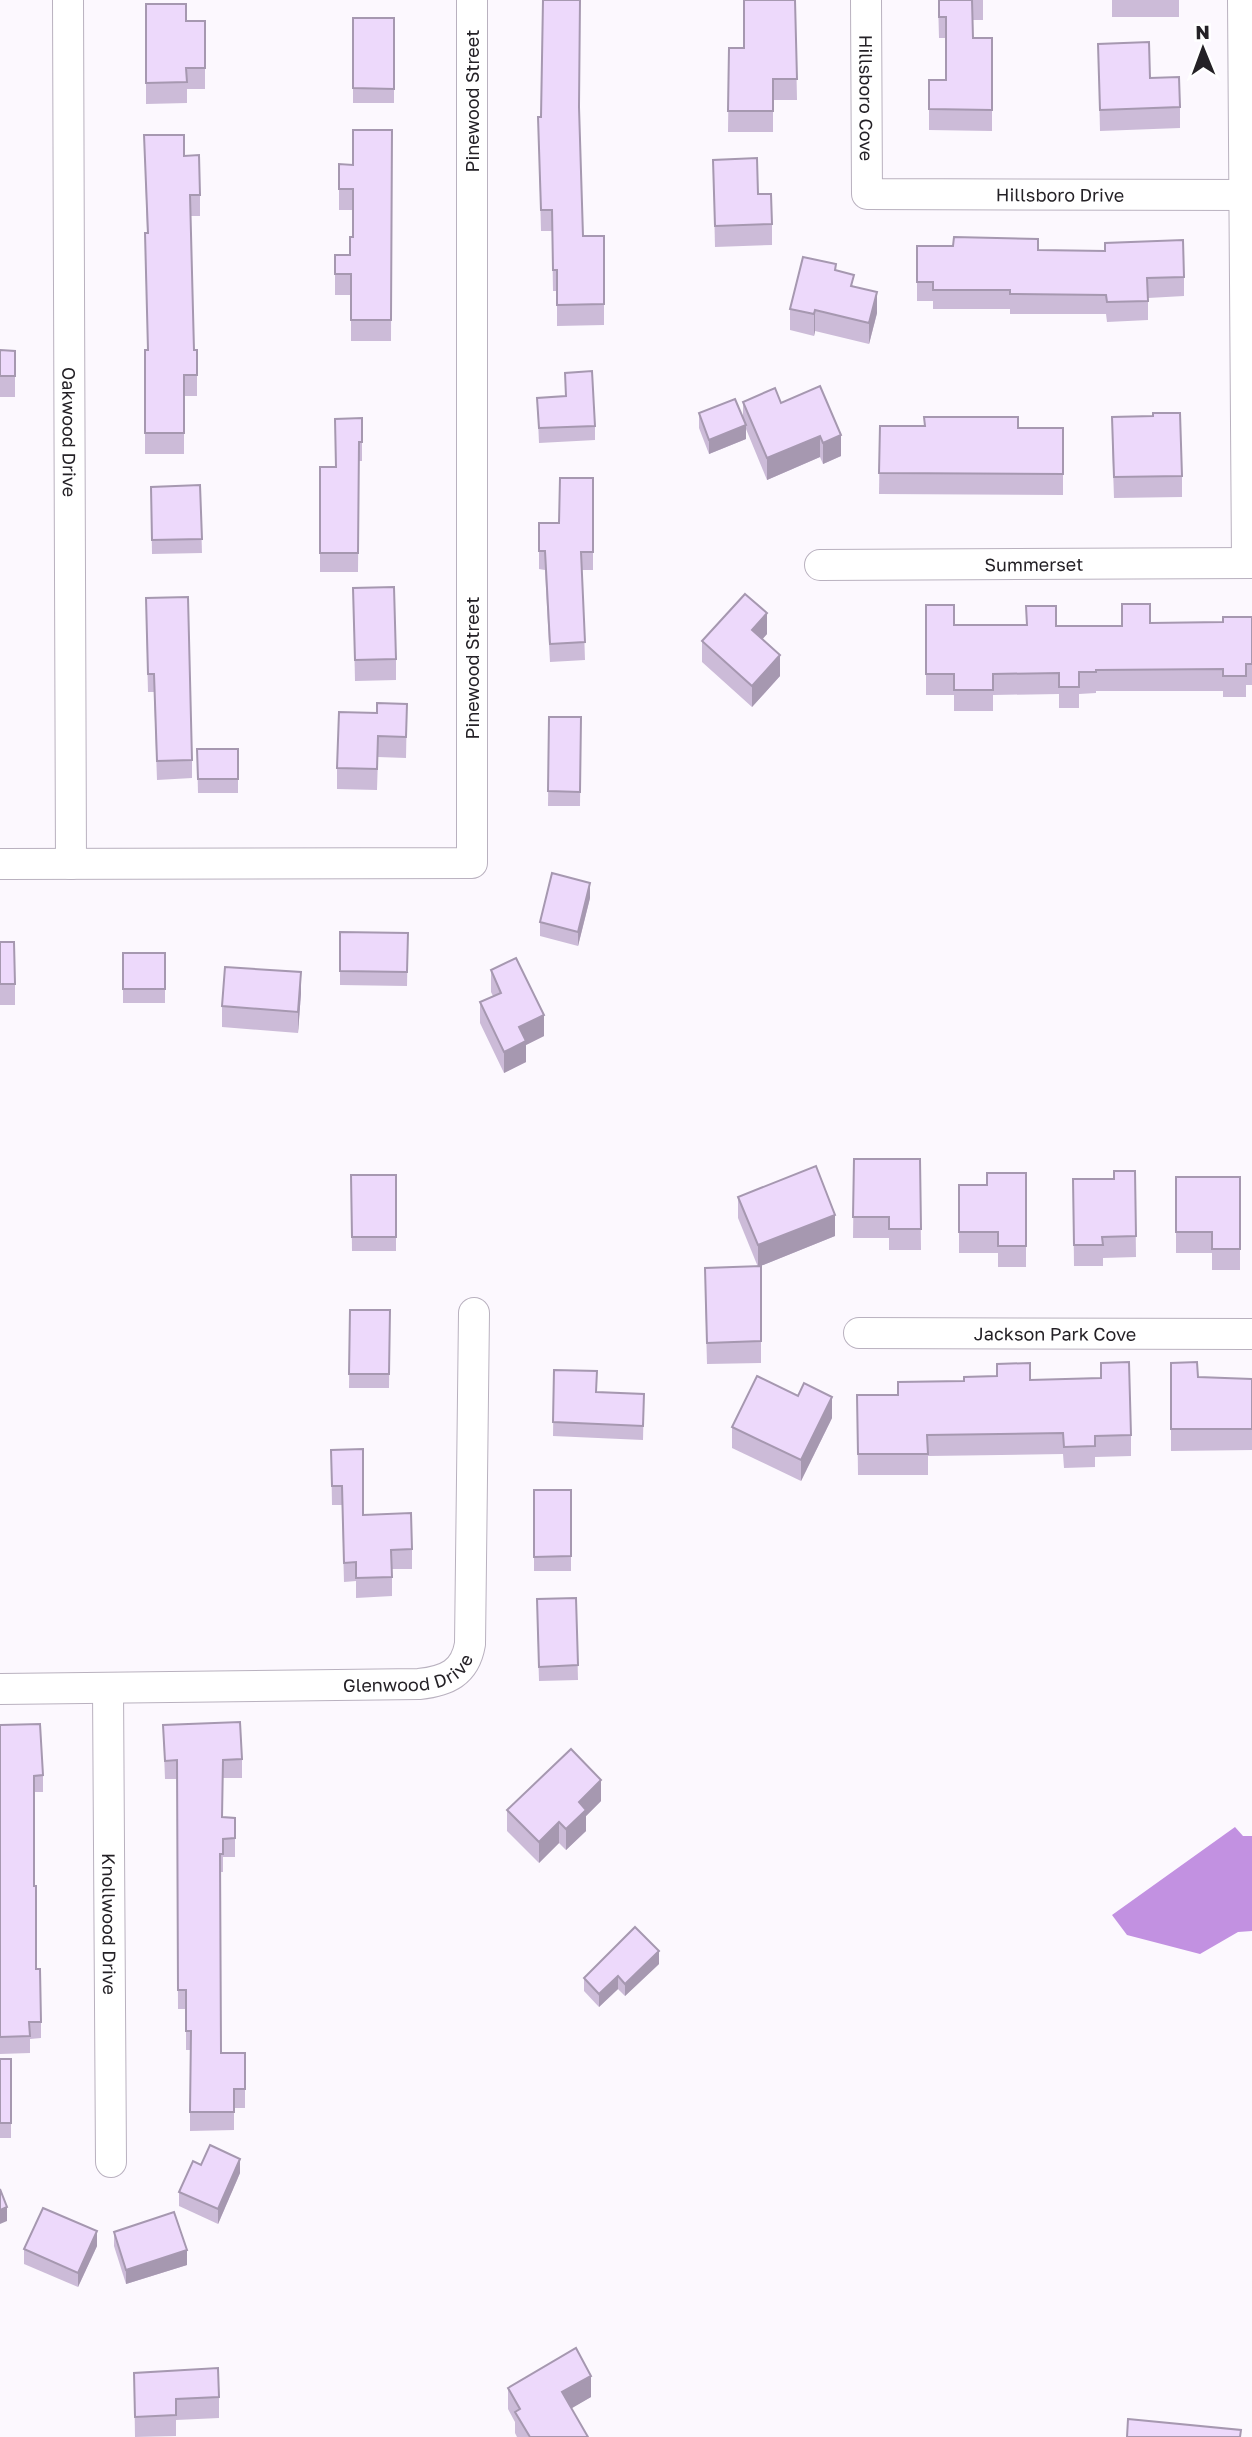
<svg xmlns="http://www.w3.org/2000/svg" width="1252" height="2437" viewBox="0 0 1252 2437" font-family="'Golos Text',sans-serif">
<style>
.water{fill:#c291e1}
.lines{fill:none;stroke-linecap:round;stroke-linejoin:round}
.street-casing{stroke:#b9b1bf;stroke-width:32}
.street{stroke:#fff;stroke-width:30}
.wall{fill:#ccbbd8}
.shaded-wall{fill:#a698b0}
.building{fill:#edd9fb;stroke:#a698b0;stroke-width:2}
.labels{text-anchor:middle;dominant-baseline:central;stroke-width:7;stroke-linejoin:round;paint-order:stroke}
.street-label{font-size:18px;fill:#242126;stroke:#fff}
</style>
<rect width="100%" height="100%" fill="#fcf8fe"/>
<path class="water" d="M 1235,1827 L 1243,1836 L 1252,1836 L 1252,1931 L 1238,1932 L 1200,1954 L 1127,1935 L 1112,1915 Z"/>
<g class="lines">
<defs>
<g id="street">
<path id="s1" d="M 68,0 L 71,864"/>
<path id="s2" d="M 866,0 L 867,194 L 1252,195"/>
<path d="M 1243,0 L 1247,563"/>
<path id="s3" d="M 820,565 L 1252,563"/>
<path d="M 0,864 L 472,863 L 472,0"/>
<path id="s4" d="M 859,1333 L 1252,1334"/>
<path id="s5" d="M 108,1688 L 111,2162"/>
<path id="s6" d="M 0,1689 L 419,1684 C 447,1681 465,1673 470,1644 L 474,1313"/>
</g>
</defs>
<use href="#street" class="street-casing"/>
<use href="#street" class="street"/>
</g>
<g class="wall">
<path d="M 795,0 L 797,100 L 773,100 L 773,132 L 728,132 L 729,48 L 744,48 Z"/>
<path d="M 938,0 L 983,0 L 983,20 L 973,20 L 973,38 L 992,38 L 992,131 L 929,130 L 929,80 L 946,80 L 946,38 L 939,38 Z"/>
<rect x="1112" y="0" width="67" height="17"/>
<path d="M 146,4 L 186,21 L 205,21 L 205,89 L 187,89 L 187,103 L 146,104 Z"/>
<rect x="353" y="18" width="41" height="85"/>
<path d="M 1098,44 L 1150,78 L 1180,107 L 1180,128 L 1100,131 Z"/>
<path d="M 579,113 L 583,236 L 604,236 L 604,325 L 557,326 L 557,291 L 553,291 L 552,231 L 541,231 L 538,117 Z"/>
<path d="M 392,130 L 391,341 L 351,341 L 351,295 L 335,295 L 335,255 L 350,255 L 353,237 L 353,210 L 339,210 L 339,164 L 353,165 Z"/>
<path d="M 144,135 L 184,156 L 200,195 L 200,216 L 190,216 L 194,350 L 197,350 L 197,396 L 184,396 L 184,454 L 145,454 L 145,350 L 148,350 L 145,254 L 145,233 L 147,233 Z"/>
<path d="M 713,160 L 758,194 L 772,224 L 772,245 L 715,247 Z"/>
<path d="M 917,246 L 1038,250 L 1184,277 L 1184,296 L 1148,298 L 1148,320 L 1107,322 L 1106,314 L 1010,314 L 1010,309 L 933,309 L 933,301 L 917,301 Z"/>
<path d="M 836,270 L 854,287 L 877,313 L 869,344 L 815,331 L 814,336 L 790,330 L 790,309 Z"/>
<path d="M 0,350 L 15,351 L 15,397 L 0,397 Z"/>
<path d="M 565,373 L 595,426 L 595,440 L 539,443 L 537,398 L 565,396 Z"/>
<path d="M 743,402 L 781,403 L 841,456 L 823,464 L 820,457 L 767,480 L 746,429 L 746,439 L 709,454 L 699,428 L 699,413 L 743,419 Z"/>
<path d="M 1153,416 L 1182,476 L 1182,497 L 1114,498 L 1112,438 Z"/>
<path d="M 362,418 L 362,461 L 359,461 L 358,572 L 320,572 L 320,467 L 335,467 L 335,419 Z"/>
<path d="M 880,426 L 1063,428 L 1063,495 L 879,494 Z"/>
<path d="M 593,478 L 593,570 L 582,570 L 585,660 L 550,662 L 545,570 L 539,569 L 539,523 L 559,523 Z"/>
<path d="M 200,485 L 202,553 L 152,554 L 151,487 Z"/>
<path d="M 353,588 L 396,659 L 396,680 L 355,681 Z"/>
<path d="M 926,605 L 954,625 L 1122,626 L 1150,623 L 1223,622 L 1252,617 L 1252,685 L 1246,685 L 1246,697 L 1223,697 L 1223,691 L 1096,691 L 1096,693 L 1079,694 L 1079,708 L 1059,708 L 1059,694 L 993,695 L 993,711 L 954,711 L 954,695 L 926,695 Z"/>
<path d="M 146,616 L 192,760 L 192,778 L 157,780 L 154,692 L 148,692 Z"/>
<path d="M 767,634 L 762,639 L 780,676 L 752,707 L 702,662 L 702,641 Z"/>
<path d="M 407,704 L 406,758 L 378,757 L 377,790 L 337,789 L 337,768 L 377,713 Z"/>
<path d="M 549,717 L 581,717 L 580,806 L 548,806 Z"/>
<path d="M 197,749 L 238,749 L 238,793 L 198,793 Z"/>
<path d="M 590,898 L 578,946 L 540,936 L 540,922 Z"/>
<path d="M 340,932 L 408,933 L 407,986 L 340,985 Z"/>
<path d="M 0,942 L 15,984 L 15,1005 L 0,1005 Z"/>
<rect x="123" y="953" width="42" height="50"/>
<path d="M 491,970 L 544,1036 L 526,1045 L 526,1062 L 504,1073 L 480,1023 L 480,1002 L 493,996 L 491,992 Z"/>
<path d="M 301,993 L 298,1033 L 222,1027 L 222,1006 Z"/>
<path d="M 854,1159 L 920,1159 L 921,1250 L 889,1250 L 889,1238 L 853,1238 Z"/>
<path d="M 1135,1171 L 1136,1257 L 1103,1258 L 1103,1266 L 1074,1266 L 1073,1179 L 1114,1179 Z"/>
<path d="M 1026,1173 L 1026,1267 L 998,1267 L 998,1253 L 959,1253 L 959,1185 L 987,1185 Z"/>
<path d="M 351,1175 L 396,1175 L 396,1251 L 352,1251 Z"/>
<path d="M 1176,1177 L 1240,1177 L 1240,1270 L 1212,1270 L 1212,1253 L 1176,1253 Z"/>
<path d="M 738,1197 L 835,1236 L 758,1267 L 738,1218 Z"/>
<path d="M 705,1289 L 761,1341 L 761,1363 L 707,1364 Z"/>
<path d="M 350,1310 L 390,1310 L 389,1388 L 349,1388 Z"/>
<path d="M 1101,1363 L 1131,1435 L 1131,1456 L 1095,1457 L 1095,1467 L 1064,1468 L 1063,1454 L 928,1456 L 928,1475 L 858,1475 L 857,1395 L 898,1395 L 1030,1380 L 1101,1378 Z"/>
<path d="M 1171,1363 L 1198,1377 L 1252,1379 L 1252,1450 L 1171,1451 Z"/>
<path d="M 554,1370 L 597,1392 L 644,1394 L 643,1440 L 553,1436 Z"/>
<path d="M 832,1418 L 801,1481 L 732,1448 L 732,1427 Z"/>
<path d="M 331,1450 L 363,1515 L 412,1549 L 412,1569 L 392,1569 L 392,1596 L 356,1598 L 356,1581 L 344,1582 L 342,1505 L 332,1505 Z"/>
<rect x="534" y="1490" width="37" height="81"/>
<path d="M 576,1598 L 578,1680 L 539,1681 L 537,1614 Z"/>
<path d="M 0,1725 L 43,1775 L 43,1792 L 34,1792 L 34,1886 L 36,1969 L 41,2022 L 41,2038 L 30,2039 L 30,2053 L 0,2054 Z"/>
<path d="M 163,1725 L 242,1759 L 242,1778 L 223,1778 L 223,1818 L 235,1818 L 235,1857 L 223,1857 L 223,1872 L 220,1872 L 221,2053 L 245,2053 L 245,2108 L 234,2108 L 234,2130 L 190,2131 L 190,2050 L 186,2050 L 186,2009 L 178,2009 L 177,1779 L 165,1779 Z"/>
<path d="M 601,1801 L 586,1816 L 586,1831 L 566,1850 L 559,1843 L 539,1863 L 507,1831 L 507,1810 Z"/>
<path d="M 659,1964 L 625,1996 L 618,1989 L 599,2007 L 584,1991 L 584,1978 Z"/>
<rect x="0" y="2059" width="11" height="79"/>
<path d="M 201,2165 L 240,2173 L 218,2224 L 179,2206 L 179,2192 Z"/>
<path d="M 114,2232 L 187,2265 L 126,2284 L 114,2246 Z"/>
<path d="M 97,2246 L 78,2287 L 24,2264 L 24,2249 Z"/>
<path d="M 134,2373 L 219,2397 L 219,2418 L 176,2420 L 176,2436 L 135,2437 Z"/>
<path d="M 508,2388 L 591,2397 L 571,2408 L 588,2437 L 517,2437 L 515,2433 L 515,2422 L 508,2409 Z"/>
</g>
<g class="shaded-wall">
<path d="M 877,292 L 877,313 L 869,344 L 869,323 Z"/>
<path d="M 815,310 L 815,331 L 814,336 L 814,314 Z"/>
<path d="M 746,425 L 746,439 L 709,454 L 709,440 Z"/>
<path d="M 841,435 L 841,456 L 823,464 L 823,443 Z"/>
<path d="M 820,436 L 820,457 L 767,480 L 767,458 Z"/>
<path d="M 767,613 L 767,634 L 752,651 L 752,630 Z"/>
<path d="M 780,655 L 780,676 L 752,707 L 752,686 Z"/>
<path d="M 590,883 L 590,898 L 578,946 L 578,932 Z"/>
<path d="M 301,972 L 301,993 L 298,1033 L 298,1012 Z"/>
<path d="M 544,1015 L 544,1036 L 526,1045 L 526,1062 L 504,1073 L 504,1052 L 519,1027 Z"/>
<path d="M 835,1215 L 835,1236 L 758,1267 L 758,1245 Z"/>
<path d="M 832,1397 L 832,1418 L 801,1481 L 801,1460 Z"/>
<path d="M 601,1780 L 601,1801 L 586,1816 L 586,1831 L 566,1850 L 566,1829 L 579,1802 Z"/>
<path d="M 559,1822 L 559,1843 L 539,1863 L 539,1842 Z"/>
<path d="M 659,1951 L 659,1964 L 625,1996 L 625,1984 Z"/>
<path d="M 618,1976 L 618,1989 L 599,2007 L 599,1994 Z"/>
<path d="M 240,2159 L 240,2173 L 218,2224 L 218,2209 Z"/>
<path d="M 7,2207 L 7,2221 L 0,2224 L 0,2210 Z"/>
<path d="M 97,2231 L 97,2246 L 78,2287 L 78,2273 Z"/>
<path d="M 187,2250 L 187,2265 L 126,2284 L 126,2270 Z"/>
<path d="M 591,2376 L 591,2397 L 562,2414 L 562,2392 Z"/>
</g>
<g class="building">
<path d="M 543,0 L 580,0 L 579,107 L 583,236 L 604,236 L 604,304 L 557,305 L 557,270 L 553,270 L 552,210 L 541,210 L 538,117 L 541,117 Z"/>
<path d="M 744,0 L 795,0 L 797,79 L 773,79 L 773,111 L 728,111 L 729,48 L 744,48 Z"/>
<path d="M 939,0 L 972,0 L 973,38 L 992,38 L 992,110 L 929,109 L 929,80 L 946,80 L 946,17 L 939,17 Z"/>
<path d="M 146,4 L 186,4 L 186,21 L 205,21 L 205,68 L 186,68 L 187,82 L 146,83 Z"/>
<path d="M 353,18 L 394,18 L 394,89 L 353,88 Z"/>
<path d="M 1149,42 L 1150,78 L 1179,77 L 1180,107 L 1100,110 L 1098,44 Z"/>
<path d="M 353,130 L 392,130 L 391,320 L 351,320 L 351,274 L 335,274 L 335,255 L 350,255 L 350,237 L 353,237 L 353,189 L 339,189 L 339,164 L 353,165 Z"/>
<path d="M 144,135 L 184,135 L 184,156 L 199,155 L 200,195 L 190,195 L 194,350 L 197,350 L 197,375 L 184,375 L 184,433 L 145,433 L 145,350 L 148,350 L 145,233 L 148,233 Z"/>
<path d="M 757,158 L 758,194 L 771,194 L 772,224 L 715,226 L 713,160 Z"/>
<path d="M 954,237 L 1038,239 L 1038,250 L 1105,251 L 1105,243 L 1183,240 L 1184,277 L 1147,278 L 1148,301 L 1107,302 L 1106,295 L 1010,294 L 1010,290 L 933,290 L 933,282 L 917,282 L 917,246 L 953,246 Z"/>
<path d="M 803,257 L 836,264 L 835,270 L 854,275 L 851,286 L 877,292 L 869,323 L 815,310 L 814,314 L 790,309 Z"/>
<path d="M 0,350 L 15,351 L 15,376 L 0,376 Z"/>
<path d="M 592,371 L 595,426 L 539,428 L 537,398 L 566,396 L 565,373 Z"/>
<path d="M 820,386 L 841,435 L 823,443 L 820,436 L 767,458 L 743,402 L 775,388 L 781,403 Z"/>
<path d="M 735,399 L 746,425 L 709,440 L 699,413 Z"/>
<path d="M 1153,413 L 1180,413 L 1182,476 L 1114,477 L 1112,417 L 1153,416 Z"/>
<path d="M 924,417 L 1018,417 L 1018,428 L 1063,428 L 1063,474 L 879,473 L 880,426 L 925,426 Z"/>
<path d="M 362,418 L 362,442 L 359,442 L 358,553 L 320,553 L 320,467 L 336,467 L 335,419 Z"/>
<path d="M 560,478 L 593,478 L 593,552 L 581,552 L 585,642 L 550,644 L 545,551 L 539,551 L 539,523 L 559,523 Z"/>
<path d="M 200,485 L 202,539 L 152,540 L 151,487 Z"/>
<path d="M 394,587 L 396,659 L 355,660 L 353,588 Z"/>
<path d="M 745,594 L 767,613 L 752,630 L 780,655 L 752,686 L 702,641 Z"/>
<path d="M 188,597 L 192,760 L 157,761 L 154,674 L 148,674 L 146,598 Z"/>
<path d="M 1122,604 L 1150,604 L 1150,623 L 1223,622 L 1223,617 L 1252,617 L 1252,664 L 1246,664 L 1246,676 L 1223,676 L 1223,669 L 1096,670 L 1096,672 L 1079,672 L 1079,687 L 1059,687 L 1059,673 L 993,674 L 993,690 L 954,690 L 954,674 L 926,674 L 926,605 L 954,605 L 954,625 L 1027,625 L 1026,606 L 1056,606 L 1056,626 L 1122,626 Z"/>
<path d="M 377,703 L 407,704 L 406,737 L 378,736 L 377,769 L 337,768 L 339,712 L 377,713 Z"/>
<path d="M 549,717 L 581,717 L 580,792 L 548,791 Z"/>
<path d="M 197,749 L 238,749 L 238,779 L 198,779 Z"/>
<path d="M 552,873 L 590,883 L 578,932 L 540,922 Z"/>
<path d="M 340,932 L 408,933 L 407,972 L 340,971 Z"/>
<path d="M 0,942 L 14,942 L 15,984 L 0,984 Z"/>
<rect x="123" y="953" width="42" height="36"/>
<path d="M 516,958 L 544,1015 L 519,1027 L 526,1041 L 504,1052 L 480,1002 L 501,993 L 491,970 Z"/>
<path d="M 225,967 L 301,972 L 298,1012 L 222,1006 Z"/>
<path d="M 854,1159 L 920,1159 L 921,1229 L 889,1229 L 889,1217 L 853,1217 Z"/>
<path d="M 816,1166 L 835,1215 L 758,1245 L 738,1197 Z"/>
<path d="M 1114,1171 L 1135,1171 L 1136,1236 L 1102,1237 L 1103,1245 L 1074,1245 L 1073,1179 L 1114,1179 Z"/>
<path d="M 987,1173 L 1026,1173 L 1026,1246 L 998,1246 L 998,1232 L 959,1232 L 959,1185 L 987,1185 Z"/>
<path d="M 351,1175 L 396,1175 L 396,1237 L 352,1237 Z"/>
<path d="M 1176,1177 L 1240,1177 L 1240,1249 L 1212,1249 L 1212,1232 L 1176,1232 Z"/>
<path d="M 761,1266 L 761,1341 L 707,1343 L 705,1268 Z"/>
<path d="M 350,1310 L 390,1310 L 389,1374 L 349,1374 Z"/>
<path d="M 1129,1362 L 1131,1435 L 1095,1436 L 1095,1446 L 1064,1447 L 1063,1433 L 927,1435 L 928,1454 L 858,1454 L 857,1395 L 898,1395 L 898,1382 L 964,1381 L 964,1377 L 997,1376 L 997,1364 L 1030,1363 L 1030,1380 L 1101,1378 L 1101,1363 Z"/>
<path d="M 1197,1362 L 1198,1377 L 1252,1379 L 1252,1429 L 1171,1429 L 1171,1363 Z"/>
<path d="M 554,1370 L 597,1371 L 596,1392 L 644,1394 L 643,1426 L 553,1422 Z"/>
<path d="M 757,1376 L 798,1396 L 804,1383 L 832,1397 L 801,1460 L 732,1427 Z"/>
<path d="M 363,1449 L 363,1515 L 411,1513 L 412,1549 L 391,1550 L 392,1577 L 356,1578 L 356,1562 L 344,1563 L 342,1486 L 332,1486 L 331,1450 Z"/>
<path d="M 534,1490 L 571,1490 L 571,1556 L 534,1557 Z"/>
<path d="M 576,1598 L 578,1665 L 539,1667 L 537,1599 Z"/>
<path d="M 240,1722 L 242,1759 L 223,1760 L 222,1817 L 235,1818 L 235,1838 L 223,1839 L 223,1854 L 220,1854 L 221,2053 L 245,2053 L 245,2089 L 234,2089 L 234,2112 L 190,2112 L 191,2031 L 186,2031 L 186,1990 L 178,1990 L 177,1760 L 165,1761 L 163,1725 Z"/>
<path d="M 40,1724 L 43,1775 L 34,1776 L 34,1886 L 36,1886 L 36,1969 L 40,1969 L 41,2022 L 29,2022 L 30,2036 L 0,2037 L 0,1725 Z"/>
<path d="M 571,1749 L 601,1780 L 579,1802 L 586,1810 L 566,1829 L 559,1822 L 539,1842 L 507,1810 Z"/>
<path d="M 635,1927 L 659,1951 L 625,1984 L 618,1976 L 599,1994 L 584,1978 Z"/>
<rect x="0" y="2059" width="11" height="64"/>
<path d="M 210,2145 L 240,2159 L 218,2209 L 179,2192 L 193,2161 L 201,2165 Z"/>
<path d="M 0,2189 L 7,2207 L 0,2210 Z"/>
<path d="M 43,2208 L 97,2231 L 78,2273 L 24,2249 Z"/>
<path d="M 174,2212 L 187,2250 L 126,2270 L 114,2232 Z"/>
<path d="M 576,2348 L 591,2376 L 562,2392 L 588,2437 L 530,2437 L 515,2412 L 520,2409 L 508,2388 Z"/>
<path d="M 218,2368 L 219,2397 L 176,2399 L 176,2415 L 135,2417 L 134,2373 Z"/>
<path d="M 1128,2419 L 1241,2430 L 1240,2437 L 1127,2437 Z"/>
</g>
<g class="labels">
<g class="street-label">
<text stroke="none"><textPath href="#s2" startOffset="98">Hillsboro Cove</textPath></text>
<text transform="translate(472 101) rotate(-90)">Pinewood Street</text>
<text stroke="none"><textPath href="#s2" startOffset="387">Hillsboro Drive</textPath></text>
<text stroke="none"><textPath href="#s1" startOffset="432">Oakwood Drive</textPath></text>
<text stroke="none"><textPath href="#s3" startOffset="214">Summerset</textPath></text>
<text transform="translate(472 668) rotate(-90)">Pinewood Street</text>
<text stroke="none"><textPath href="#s4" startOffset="196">Jackson Park Cove</textPath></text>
<text stroke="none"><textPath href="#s6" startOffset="411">Glenwood Drive</textPath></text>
<text stroke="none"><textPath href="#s5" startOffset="236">Knollwood Drive</textPath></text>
</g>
</g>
<g transform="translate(1203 49) rotate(359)" stroke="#ffffff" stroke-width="5" paint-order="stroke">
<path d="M0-5L12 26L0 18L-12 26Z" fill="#242126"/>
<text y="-10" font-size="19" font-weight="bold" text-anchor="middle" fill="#242126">N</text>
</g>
</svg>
